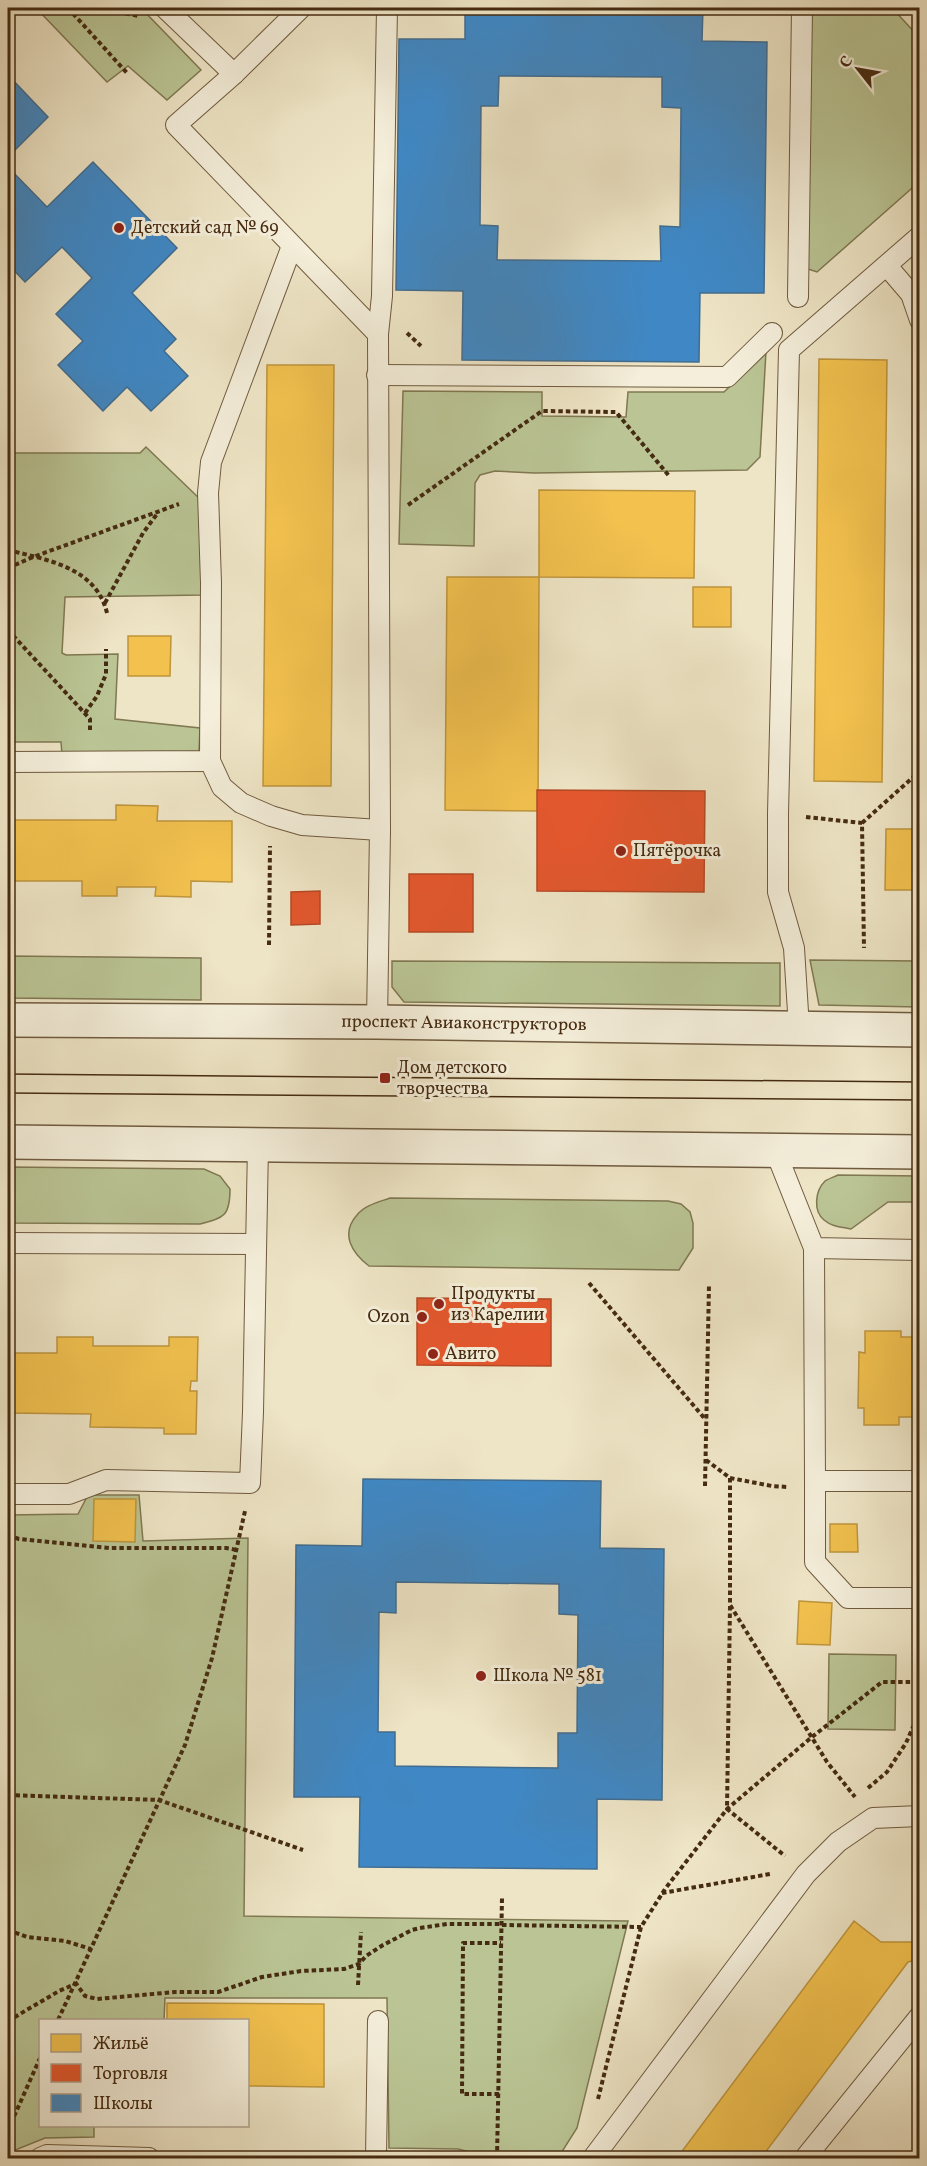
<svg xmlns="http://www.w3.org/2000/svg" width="927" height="2166" viewBox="0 0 927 2166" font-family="Vollkorn,serif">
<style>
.green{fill:#bac494;stroke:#807852;stroke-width:1.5}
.homes{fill:#f2c14e;stroke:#be943c;stroke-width:1.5}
.shops{fill:#e4572e;stroke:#b44a25;stroke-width:1.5}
.schools{fill:#3f88c5;stroke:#416c8f;stroke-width:1.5;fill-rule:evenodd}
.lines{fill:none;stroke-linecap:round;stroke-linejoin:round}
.service-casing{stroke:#6f5a3e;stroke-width:22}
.tertiary-casing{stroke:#6f5a3e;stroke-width:36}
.path{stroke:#452b11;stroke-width:4;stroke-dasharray:4.5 3;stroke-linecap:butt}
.service{stroke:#f4eeda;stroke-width:20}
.tertiary{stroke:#f4eeda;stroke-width:33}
.tram{stroke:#452b11;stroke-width:1.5}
.poi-dot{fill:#8f2418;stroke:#f4eeda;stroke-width:2}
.labels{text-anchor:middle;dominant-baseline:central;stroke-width:6;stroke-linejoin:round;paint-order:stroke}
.poi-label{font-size:18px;fill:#452b11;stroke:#f4eeda;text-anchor:start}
.street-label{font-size:18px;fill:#452b11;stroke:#f4eeda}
</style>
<rect width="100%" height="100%" fill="#eee5c6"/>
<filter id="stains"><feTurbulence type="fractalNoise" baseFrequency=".00333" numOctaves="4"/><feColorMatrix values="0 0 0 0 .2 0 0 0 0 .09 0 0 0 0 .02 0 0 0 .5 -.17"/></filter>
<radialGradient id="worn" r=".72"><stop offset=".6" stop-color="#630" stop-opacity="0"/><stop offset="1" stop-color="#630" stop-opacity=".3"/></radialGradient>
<g class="green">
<path d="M 36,8 L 141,8 L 201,70 L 167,100 L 128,66 L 107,82 Z"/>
<path d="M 811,8 L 892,8 L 919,37 L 919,182 L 817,272 L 808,269 Z"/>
<path d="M 766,351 L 760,457 L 747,470 L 534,473 L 495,471 L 480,475 L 475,483 L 474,546 L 399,544 L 403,391 L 542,392 L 542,416 L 626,417 L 628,392 L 724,392 Z"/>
<path d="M 146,447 L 202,501 L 203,595 L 65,597 L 62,653 L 66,655 L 118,654 L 115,719 L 200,728 L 199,752 L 62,754 L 61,742 L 8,742 L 8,453 L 140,453 Z"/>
<path d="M 8,956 L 201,958 L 201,1000 L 8,998 Z"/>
<path d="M 810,960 L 919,961 L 919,1007 L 819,1005 Z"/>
<path d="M 392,961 L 780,963 L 780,1006 L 404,1002 L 392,987 Z"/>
<path d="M 8,1167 L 204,1169 L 220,1176 L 230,1189 C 230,1215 225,1218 200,1224 L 8,1223 Z"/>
<path d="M 838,1175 L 919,1176 L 919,1202 L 888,1202 L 851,1229 C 842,1227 832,1227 824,1220 C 813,1211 815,1191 825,1181 C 828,1179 834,1177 838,1175 Z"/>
<path d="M 390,1198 L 668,1201 L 681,1204 L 690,1212 L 693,1223 L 693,1248 L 679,1270 L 369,1266 C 352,1253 340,1234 357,1215 C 365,1205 379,1202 390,1198 Z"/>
<path d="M 88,1495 L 139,1495 L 143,1541 L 248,1538 L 244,1916 L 628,1921 L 577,2128 L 558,2158 L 493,2158 L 458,2149 L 389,2148 L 387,1998 L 165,1998 L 164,2020 L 40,2020 L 40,2126 L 94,2126 L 94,2137 L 45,2138 L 8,2153 L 8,1515 L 78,1514 Z"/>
<path d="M 829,1654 L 896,1655 L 895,1730 L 828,1729 Z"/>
</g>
<g class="homes">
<path d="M 819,359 L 887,360 L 882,782 L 814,781 Z"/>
<path d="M 267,365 L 334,365 L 331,786 L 263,786 Z"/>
<path d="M 539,490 L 695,491 L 694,578 L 539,577 Z"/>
<path d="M 447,577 L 539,577 L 538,811 L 445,810 Z"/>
<rect x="693" y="587" width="38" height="40"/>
<path d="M 128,636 L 171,636 L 170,676 L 128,676 Z"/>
<path d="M 116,805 L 158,806 L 157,821 L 232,821 L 232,882 L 191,881 L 191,897 L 155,896 L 156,887 L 117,887 L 117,896 L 82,896 L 82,881 L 8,881 L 8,820 L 116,820 Z"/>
<path d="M 886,829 L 920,829 L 920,890 L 885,890 Z"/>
<path d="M 865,1331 L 901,1331 L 901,1337 L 920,1337 L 920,1417 L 899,1417 L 899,1425 L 864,1425 L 864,1408 L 858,1408 L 859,1352 L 865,1353 Z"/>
<path d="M 57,1337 L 93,1337 L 93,1346 L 169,1346 L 169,1337 L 198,1337 L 197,1381 L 191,1381 L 190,1391 L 197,1391 L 196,1434 L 164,1434 L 164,1428 L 90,1427 L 91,1414 L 8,1413 L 8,1353 L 57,1353 Z"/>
<path d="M 94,1499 L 136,1499 L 135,1542 L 93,1541 Z"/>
<path d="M 830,1524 L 857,1524 L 858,1552 L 830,1552 Z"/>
<path d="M 799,1601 L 832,1603 L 830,1645 L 797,1644 Z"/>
<path d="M 917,1891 L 920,1891 L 920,1959 L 908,1962 L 761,2158 L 677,2158 L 854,1921 L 881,1942 L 916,1942 Z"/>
<path d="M 167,2003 L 324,2004 L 324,2087 L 248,2086 L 248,2020 L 167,2020 Z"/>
</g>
<g class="shops">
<path d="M 537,790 L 705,791 L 704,892 L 537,891 Z"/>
<rect x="409" y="874" width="64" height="58"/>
<path d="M 320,891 L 320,924 L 291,925 L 291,892 Z"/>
<path d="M 417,1298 L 551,1299 L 551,1366 L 417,1365 Z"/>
</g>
<g class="schools">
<path d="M 465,8 L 703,8 L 702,41 L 767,42 L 764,293 L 700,293 L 699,362 L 462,360 L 463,291 L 396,290 L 399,39 L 465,39 ZM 499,76 L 662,77 L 662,107 L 681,108 L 680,227 L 660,226 L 661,261 L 497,260 L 498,226 L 480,225 L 481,106 L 498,106 Z"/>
<path d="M 8,75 L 48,117 L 8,157 Z"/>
<path d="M 93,162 L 177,248 L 132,293 L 176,339 L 164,351 L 188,376 L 151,411 L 127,387 L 103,411 L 58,365 L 83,341 L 56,314 L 92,278 L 62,247 L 25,282 L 8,264 L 8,167 L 47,207 Z"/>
<path d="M 363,1479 L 601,1481 L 600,1548 L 664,1549 L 662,1800 L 597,1799 L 597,1869 L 359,1867 L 360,1797 L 294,1797 L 296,1545 L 362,1546 ZM 396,1582 L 559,1584 L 559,1614 L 578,1615 L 577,1733 L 558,1733 L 558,1768 L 395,1766 L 395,1732 L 378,1732 L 379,1612 L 396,1613 Z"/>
</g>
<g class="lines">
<defs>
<g id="service">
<path d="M 165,8 L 234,74 L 176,125 L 378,334 L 380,830 L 377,1022"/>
<path d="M 234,74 L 301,8"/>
<path d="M 887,266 L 911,294 L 920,320"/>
<path d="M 798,297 L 802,8"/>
<path d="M 378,334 L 382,296 L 387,8"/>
<path d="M 377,375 L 727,377 L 772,333"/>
<path d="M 210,761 L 222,787 L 241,803 L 271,816 L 302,825 L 380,830"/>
<path d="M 8,762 L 210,761 L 211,583 L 208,493 L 211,462 L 292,246"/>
<path d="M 799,1028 L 794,948 L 778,892 L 778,814 L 789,350 L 920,236"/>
<path d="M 775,1150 L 814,1248 L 920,1250"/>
<path d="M 8,1243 L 256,1244"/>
<path d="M 814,1248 L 815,1481 L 920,1481"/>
<path d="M 815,1481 L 815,1562 L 848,1598 L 920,1598"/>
<path d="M 8,1494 L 69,1494 L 106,1480 L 250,1483 L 253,1412 L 258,1145"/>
<path d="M 40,2158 L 47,2155 L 149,2158"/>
<path d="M 376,2158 L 378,2021"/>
<path d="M 593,2158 L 806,1874 L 838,1842 L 873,1818 L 920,1816"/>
<path d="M 805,2158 L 920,2016"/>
</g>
<g id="tertiary">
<path id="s1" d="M 8,1020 L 377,1022 L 920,1030"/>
<path d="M 8,1142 L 920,1152"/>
</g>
</defs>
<use href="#service" class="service-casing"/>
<use href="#tertiary" class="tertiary-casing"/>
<g class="path">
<path d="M 68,8 L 127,73"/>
<path d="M 96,8 L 139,16"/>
<path d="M 407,333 L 421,346"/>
<path d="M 408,505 L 542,411 L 616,412 L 670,477"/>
<path d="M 8,550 C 47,560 96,567 107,613"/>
<path d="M 8,568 L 33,557 L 179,504"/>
<path d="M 105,603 L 143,533 L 157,514"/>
<path d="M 8,630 L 90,719 L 90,732"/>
<path d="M 85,713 L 97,696 L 106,674 L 106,649"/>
<path d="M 806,817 L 862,823 L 864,948"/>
<path d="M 862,823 L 920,771"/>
<path d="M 269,945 L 270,846"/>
<path d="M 589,1283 L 706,1420"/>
<path d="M 706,1460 L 730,1478 L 730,1605 L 827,1762 L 855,1797"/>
<path d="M 730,1478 L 772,1486 L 788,1487"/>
<path d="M 705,1486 L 709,1285"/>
<path d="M 8,1535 L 19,1539 L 109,1548 L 226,1548 L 237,1550"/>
<path d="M 730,1606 L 727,1809 L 785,1856"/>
<path d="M 868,1788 L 887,1772 L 906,1743 L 920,1711"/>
<path d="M 8,1795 L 159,1800 L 303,1850"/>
<path d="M 662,1893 L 770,1874"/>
<path d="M 502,1925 L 641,1927"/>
<path d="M 8,1930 L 27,1937 L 65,1941 L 91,1949"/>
<path d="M 75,1982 L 85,1996 L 97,1999 L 175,1992 L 218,1992 L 262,1977 L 301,1971 L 344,1969 L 359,1964 L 366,1956 L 383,1945 L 412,1930 L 420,1928 L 447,1924 L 502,1924"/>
<path d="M 358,1985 L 361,1932"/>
<path d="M 58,2020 L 185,1745 L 212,1658 L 245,1511"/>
<path d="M 8,2021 L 59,1991 L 73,1985"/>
<path d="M 499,2094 L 462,2094 L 463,1943 L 501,1943"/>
<path d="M 598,2099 L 641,1927 L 665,1889 L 727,1809 L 812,1737 L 882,1682 L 920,1682"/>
<path d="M 8,2130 L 40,2058"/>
<path d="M 497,2158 L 502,1898"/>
</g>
<use href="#service" class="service"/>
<use href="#tertiary" class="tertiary"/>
<g class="tram">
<path d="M 8,1074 L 920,1082"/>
<path d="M 8,1093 L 920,1100"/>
</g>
</g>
<g class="poi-dot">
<circle cx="119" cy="228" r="6"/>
<circle cx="621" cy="851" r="6"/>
<rect x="379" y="1072" width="12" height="12" rx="3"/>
<circle cx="439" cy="1304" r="6"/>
<circle cx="422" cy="1317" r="6"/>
<circle cx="433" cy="1354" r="6"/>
<circle cx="481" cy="1676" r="6"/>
</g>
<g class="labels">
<g class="poi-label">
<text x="131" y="228">Детский сад № 69</text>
<text x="633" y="851">Пятёрочка</text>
<text x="397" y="1068">Дом детского<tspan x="397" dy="21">творчества</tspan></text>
<text x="451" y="1294">Продукты<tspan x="451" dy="21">из Карелии</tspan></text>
<text x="410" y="1317" text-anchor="end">Ozon</text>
<text x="445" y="1354">Авито</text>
<text x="493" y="1676">Школа № 581</text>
</g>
<g class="street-label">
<text stroke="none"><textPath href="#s1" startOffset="456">проспект Авиаконструкторов</textPath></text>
</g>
</g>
<rect width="927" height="2166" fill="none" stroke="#eee5c6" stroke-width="30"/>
<rect x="9" y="9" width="909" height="2148" fill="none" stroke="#452b11" stroke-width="3"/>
<rect x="15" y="15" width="897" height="2136" fill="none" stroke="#452b11" stroke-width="1.5"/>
<rect x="39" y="2019" width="210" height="108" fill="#f4eeda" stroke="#aea08a" stroke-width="1.5"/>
<rect x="51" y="2034" width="30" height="18" fill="#f2c14e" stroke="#aea08a" stroke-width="1.5"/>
<text x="93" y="2049" font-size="18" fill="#452b11">Жильё</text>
<rect x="51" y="2064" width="30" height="18" fill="#e4572e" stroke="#aea08a" stroke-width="1.5"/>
<text x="93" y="2079" font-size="18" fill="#452b11">Торговля</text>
<rect x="51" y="2094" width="30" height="18" fill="#3f88c5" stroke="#aea08a" stroke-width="1.5"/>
<text x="93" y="2109" font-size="18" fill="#452b11">Школы</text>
<g transform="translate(858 69) rotate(301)" stroke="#f4eeda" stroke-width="4.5" paint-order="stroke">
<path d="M0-4.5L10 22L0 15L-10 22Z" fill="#452b11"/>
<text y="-9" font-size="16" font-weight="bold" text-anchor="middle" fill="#452b11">С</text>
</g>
<rect width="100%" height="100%" filter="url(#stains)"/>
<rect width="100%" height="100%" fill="url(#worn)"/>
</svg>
